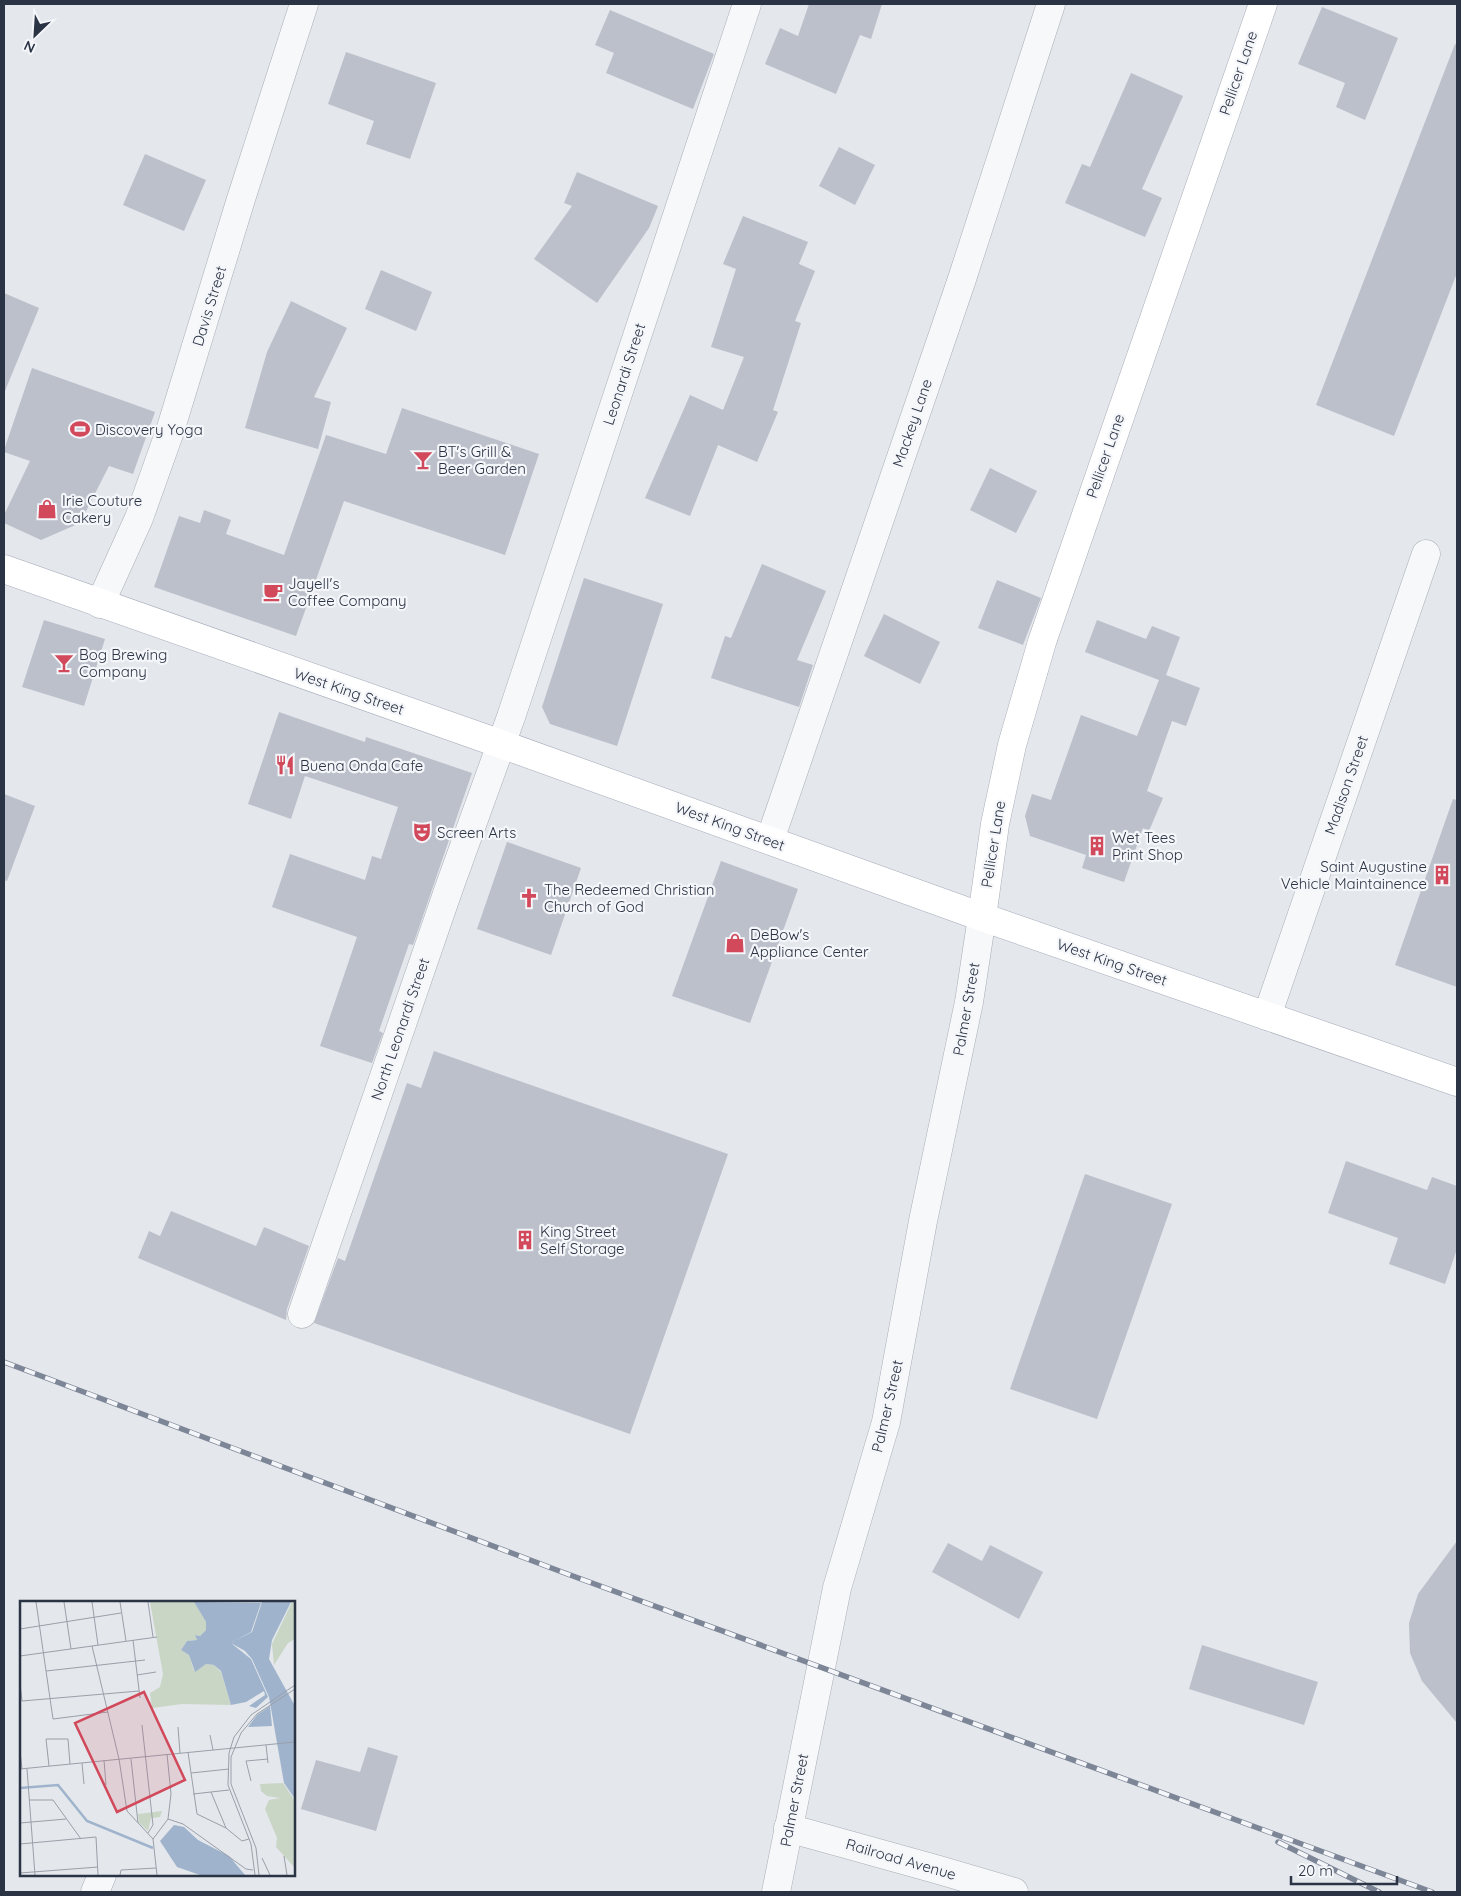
<svg xmlns="http://www.w3.org/2000/svg" width="1461" height="1896" viewBox="0 0 1461 1896" font-family="Quicksand,sans-serif">
<style>
.building{fill:#bbc0ca}
.lines{fill:none;stroke-linecap:round;stroke-linejoin:round}
.minor-casing{stroke:#a9aeb7;stroke-width:29}
.tertiary-casing{stroke:#a9aeb7;stroke-width:29}
.secondary-casing{stroke:#a9aeb7;stroke-width:29}
.primary-casing{stroke:#a3abb8;stroke-width:29}
.minor{stroke:#f7f8fa;stroke-width:28}
.tertiary{stroke:#f7f8fa;stroke-width:28}
.secondary{stroke:#fff;stroke-width:28}
.primary{stroke:#fff;stroke-width:28}
.rail-casing{stroke:#7d8696;stroke-width:5.5}
.rail{stroke:#f4f6f9;stroke-width:4;stroke-dasharray:11;stroke-linecap:butt}
.labels{text-anchor:middle;dominant-baseline:central;stroke-width:4.5;stroke-linejoin:round;paint-order:stroke}
.street-label{font-size:15px;fill:#2b3445;stroke:#f4f6f9}
.poi-label{font-size:15px;fill:#2b3445;stroke:#f4f6f9;text-anchor:start}
.inset-river{fill:none;stroke:#9fb4cc;stroke-width:2.5}
.inset-road{fill:none;stroke:#9a9fa9;stroke-width:1}
.view{fill:#d1495b;fill-opacity:0.15;stroke:#d1495b;stroke-width:2.5}
.inset-edge{fill:none;stroke:#2b3445;stroke-width:2.5}
</style>
<rect width="100%" height="100%" fill="#e4e7ec"/>
<g class="building">
<path d="M 809,4 L 882,4 L 871,39 L 860,35 L 836,94 L 765,64 L 780,28 L 798,36 Z"/>
<path d="M 1322,7 L 1398,38 L 1365,120 L 1336,107 L 1345,83 L 1298,64 Z"/>
<path d="M 610,10 L 714,54 L 693,109 L 606,73 L 614,53 L 595,45 Z"/>
<path d="M 1455,44 L 1457,45 L 1457,273 L 1394,436 L 1316,405 Z"/>
<path d="M 346,52 L 436,83 L 410,159 L 366,144 L 374,121 L 328,104 Z"/>
<path d="M 1131,73 L 1183,96 L 1142,189 L 1162,198 L 1145,237 L 1065,203 L 1082,164 L 1090,167 Z"/>
<path d="M 839,147 L 875,165 L 855,205 L 819,186 Z"/>
<path d="M 145,154 L 206,180 L 184,231 L 123,205 Z"/>
<path d="M 577,172 L 658,206 L 649,228 L 597,303 L 534,259 L 572,206 L 564,203 Z"/>
<path d="M 743,216 L 808,242 L 799,264 L 815,271 L 795,321 L 801,323 L 773,410 L 778,412 L 757,462 L 718,445 L 690,516 L 645,498 L 690,395 L 723,410 L 744,357 L 711,347 L 736,269 L 723,264 Z"/>
<path d="M 381,270 L 432,292 L 416,331 L 365,309 Z"/>
<path d="M 4,293 L 39,308 L 5,391 L 4,391 Z"/>
<path d="M 291,301 L 347,328 L 314,397 L 331,402 L 318,449 L 245,428 L 267,352 Z"/>
<path d="M 32,368 L 155,412 L 133,474 L 109,466 L 80,523 L 41,540 L 4,523 L 4,515 L 30,461 L 4,452 L 4,450 Z"/>
<path d="M 402,408 L 539,454 L 505,555 L 344,501 L 296,636 L 154,587 L 179,516 L 200,523 L 204,510 L 231,520 L 226,534 L 284,555 L 326,435 L 386,454 Z"/>
<path d="M 990,468 L 1037,491 L 1016,533 L 970,510 Z"/>
<path d="M 762,564 L 826,591 L 797,660 L 813,665 L 799,707 L 711,678 L 725,636 L 731,638 Z"/>
<path d="M 584,578 L 663,604 L 617,746 L 550,724 L 542,707 Z"/>
<path d="M 997,580 L 1041,598 L 1023,645 L 978,628 Z"/>
<path d="M 884,614 L 940,642 L 920,684 L 864,656 Z"/>
<path d="M 44,620 L 105,639 L 84,706 L 22,687 Z"/>
<path d="M 1097,620 L 1146,639 L 1152,626 L 1180,637 L 1166,675 L 1200,688 L 1186,726 L 1172,721 L 1147,791 L 1163,798 L 1149,831 L 1143,828 L 1124,882 L 1082,868 L 1086,855 L 1030,836 L 1025,816 L 1032,794 L 1051,800 L 1081,715 L 1137,736 L 1159,680 L 1085,652 Z"/>
<path d="M 279,712 L 365,742 L 366,737 L 472,773 L 413,945 L 409,944 L 379,1031 L 383,1033 L 372,1063 L 320,1046 L 357,937 L 272,907 L 290,854 L 365,880 L 372,856 L 381,859 L 398,807 L 305,776 L 291,819 L 248,804 Z"/>
<path d="M 4,794 L 35,806 L 7,881 L 4,880 Z"/>
<path d="M 1453,799 L 1457,800 L 1457,987 L 1395,965 Z"/>
<path d="M 507,842 L 581,868 L 551,955 L 477,929 Z"/>
<path d="M 721,861 L 798,889 L 750,1023 L 672,996 Z"/>
<path d="M 434,1051 L 728,1154 L 630,1434 L 314,1323 L 338,1258 L 345,1261 L 407,1083 L 421,1088 Z"/>
<path d="M 1346,1161 L 1427,1190 L 1432,1177 L 1457,1186 L 1457,1249 L 1445,1284 L 1389,1264 L 1398,1238 L 1328,1213 Z"/>
<path d="M 1085,1174 L 1172,1204 L 1097,1419 L 1010,1389 Z"/>
<path d="M 171,1211 L 256,1246 L 264,1227 L 309,1246 L 287,1309 L 286,1320 L 138,1258 L 149,1231 L 160,1236 Z"/>
<path d="M 1457,1541 L 1457,1723 L 1422,1681 L 1410,1653 L 1409,1623 L 1418,1594 Z"/>
<path d="M 948,1543 L 982,1561 L 990,1545 L 1043,1572 L 1019,1619 L 932,1572 Z"/>
<path d="M 1202,1645 L 1318,1682 L 1304,1725 L 1189,1689 Z"/>
<path d="M 368,1747 L 398,1756 L 376,1831 L 301,1809 L 316,1760 L 360,1772 Z"/>
</g>
<g class="lines">
<defs>
<g id="minor">
<path d="M 100,604 L 139,518 L 170,431 L 241,199 L 304,4"/>
<path d="M 770,840 L 962,279 L 1051,4"/>
<path d="M 1267,1016 L 1426,554"/>
<path d="M 302,1314 L 449,888 L 511,717 L 747,4"/>
<path d="M 788,1828 L 939,1870 L 1014,1892"/>
<path d="M 95,1892 L 102,1875"/>
</g>
<path id="tertiary" d="M 776,1892 L 837,1588 L 886,1422 L 923,1221 L 969,1002 L 982,917"/>
<path id="secondary" d="M 982,917 L 995,824 L 1012,745 L 1042,642 L 1263,4"/>
<path id="primary" d="M 4,569 L 501,744 L 982,917 L 1457,1082"/>
</defs>
<use href="#minor" class="minor-casing"/>
<use href="#tertiary" class="tertiary-casing"/>
<use href="#secondary" class="secondary-casing"/>
<use href="#primary" class="primary-casing"/>
<use href="#minor" class="minor"/>
<use href="#tertiary" class="tertiary"/>
<use href="#secondary" class="secondary"/>
<use href="#primary" class="primary"/>
<defs>
<g id="rail">
<path d="M 4,1362 L 562,1572 L 1432,1892"/>
<path d="M 1278,1842 L 1379,1892"/>
</g>
</defs>
<use href="#rail" class="rail-casing"/>
<use href="#rail" class="rail"/>
</g>
<defs>
<symbol id="stadium-bare" viewBox="-9 -9 18 18"><path d="M0-5a6.5 5 0 1 0 0 10a6.5 5 0 1 0 0-10ZM-3.5-1.8h7v3.6h-7Z" fill="#d1495b" stroke="#f4f6f9" stroke-width="2.5" paint-order="stroke"/></symbol>
<symbol id="bar-bare" viewBox="-9 -9 18 18"><path d="M-6-5H6L.8 .8V4.5H3.5V6h-7V4.5H-.8V.8Z" fill="#d1495b" stroke="#f4f6f9" stroke-width="2.5" paint-order="stroke"/></symbol>
<symbol id="shop-bare" viewBox="-9 -9 18 18"><path d="M-5-2.5h2.3a2.7 3.5 0 0 1 5.4 0H5L5.5 6h-11ZM-1.5-2.5h3a1.5 2.3 0 0 0-3 0Z" fill="#d1495b" stroke="#f4f6f9" stroke-width="2.5" paint-order="stroke"/></symbol>
<symbol id="cafe-bare" viewBox="-9 -9 18 18"><path d="M-5.5-4.5H6V0H3Q3 3.5 0 3.5H-2.5Q-5.5 3.5-5.5 0ZM3-3.2v2h1.7v-2ZM-6 4.5H4V6H-6Z" fill="#d1495b" stroke="#f4f6f9" stroke-width="2.5" paint-order="stroke"/></symbol>
<symbol id="restaurant-bare" viewBox="-9 -9 18 18"><path d="M-5-6h1v4h1v-4h1v4h1v-4h1v5L-1.5 .5V6h-2V.5L-5-1ZM5-6V6H3V1.5H1.5Q1.5-4 5-6Z" fill="#d1495b" stroke="#f4f6f9" stroke-width="2.5" paint-order="stroke"/></symbol>
<symbol id="theatre-bare" viewBox="-9 -9 18 18"><path d="M-5-5.5Q0-4 5-5.5V0Q5 5 0 6Q-5 5-5 0ZM-3.3-2.5H-1v1.5H-3.3ZM1-2.5H3.3v1.5H1ZM-2.8 1Q0 5.5 2.8 1Z" fill="#d1495b" stroke="#f4f6f9" stroke-width="2.5" paint-order="stroke"/></symbol>
<symbol id="building-bare" viewBox="-9 -9 18 18"><path d="M-4-6H4V6H1V3H-1V6H-4ZM-2.5-4.3h1.7v1.8h-1.7ZM.8-4.3h1.7v1.8H.8ZM-2.5-1h1.7V.8h-1.7ZM.8-1h1.7V.8H.8Z" fill="#d1495b" stroke="#f4f6f9" stroke-width="2.5" paint-order="stroke"/></symbol>
<symbol id="church-bare" viewBox="-9 -9 18 18"><path d="M-1.2-6h2.4v3.5h3.3v2.4h-3.3V6h-2.4V-.1h-3.3v-2.4h3.3Z" fill="#d1495b" stroke="#f4f6f9" stroke-width="2.5" paint-order="stroke"/></symbol>
</defs>
<g fill-rule="evenodd">
<use href="#stadium-bare" x="66" y="415" width="28" height="28"/>
<use href="#bar-bare" x="409" y="446" width="28" height="28"/>
<use href="#shop-bare" x="33" y="495" width="28" height="28"/>
<use href="#cafe-bare" x="259" y="578" width="28" height="28"/>
<use href="#bar-bare" x="50" y="649" width="28" height="28"/>
<use href="#restaurant-bare" x="271" y="751" width="28" height="28"/>
<use href="#theatre-bare" x="408" y="818" width="28" height="28"/>
<use href="#building-bare" x="1083" y="832" width="28" height="28"/>
<use href="#building-bare" x="1428" y="861" width="28" height="28"/>
<use href="#church-bare" x="515" y="884" width="28" height="28"/>
<use href="#shop-bare" x="721" y="929" width="28" height="28"/>
<use href="#building-bare" x="511" y="1226" width="28" height="28"/>
</g>
<g class="labels">
<g class="street-label">
<text transform="translate(1238 73) rotate(-71)">Pellicer Lane</text>
<text transform="translate(209 306) rotate(-73)">Davis Street</text>
<text transform="translate(624 374) rotate(-72)">Leonardi Street</text>
<text transform="translate(912 423) rotate(-71)">Mackey Lane</text>
<text transform="translate(1105 456) rotate(-71)">Pellicer Lane</text>
<text transform="translate(349 691) rotate(19)">West King Street</text>
<text transform="translate(1346 785) rotate(-71)">Madison Street</text>
<text transform="translate(730 826) rotate(20)">West King Street</text>
<text transform="translate(993 844) rotate(-81)">Pellicer Lane</text>
<text transform="translate(1112 962) rotate(19)">West King Street</text>
<text transform="translate(966 1009) rotate(-80)">Palmer Street</text>
<text transform="translate(400 1029) rotate(-71)">North Leonardi Street</text>
<text transform="translate(887 1406) rotate(-77)">Palmer Street</text>
<text transform="translate(794 1800) rotate(-79)">Palmer Street</text>
<text transform="translate(901 1859) rotate(16)">Railroad Avenue</text>
</g>
<g class="poi-label">
<text x="95" y="429">Discovery Yoga</text>
<text x="438" y="451">BT's Grill &amp;<tspan x="438" dy="17">Beer Garden</tspan></text>
<text x="62" y="500">Irie Couture<tspan x="62" dy="17">Cakery</tspan></text>
<text x="288" y="583">Jayell's<tspan x="288" dy="17">Coffee Company</tspan></text>
<text x="79" y="654">Bog Brewing<tspan x="79" dy="17">Company</tspan></text>
<text x="300" y="765">Buena Onda Cafe</text>
<text x="437" y="832">Screen Arts</text>
<text x="1112" y="837">Wet Tees<tspan x="1112" dy="17">Print Shop</tspan></text>
<text x="1427" y="866" text-anchor="end">Saint Augustine<tspan x="1427" dy="17">Vehicle Maintainence</tspan></text>
<text x="544" y="889">The Redeemed Christian<tspan x="544" dy="17">Church of God</tspan></text>
<text x="750" y="934">DeBow's<tspan x="750" dy="17">Appliance Center</tspan></text>
<text x="540" y="1231">King Street<tspan x="540" dy="17">Self Storage</tspan></text>
</g>
</g>
<g transform="translate(20 1601)">
<rect width="275" height="275" fill="#e4e7ec"/>
<path d="M 130,1 L 174,1 L 186,21 L 186,29 L 180,35 L 175,34 L 177,39 L 167,40 L 161,49 L 169,54 L 174,70 L 186,63 L 194,64 L 201,71 L 211,104 L 162,103 L 132,107 L 130,92 L 140,86 L 143,73 ZM 272,1 L 275,1 L 275,38 L 268,42 L 254,64 L 252,43 ZM 263,182 L 275,200 L 275,267 L 256,246 L 257,237 L 245,208 L 249,199 L 260,197 L 247,195 L 241,190 L 240,183 ZM 142,210 L 140,216 L 131,217 L 128,230 L 119,222 L 118,213 Z" fill="#c9d6c5"/>
<path d="M 174,1 L 241,2 L 231,31 L 212,41 L 232,31 L 242,1 L 241,1 L 271,1 L 252,39 L 249,58 L 275,105 L 275,198 L 264,182 L 249,96 L 232,58 L 225,50 L 211,42 L 231,58 L 248,96 L 236,107 L 229,105 L 245,94 L 244,90 L 226,101 L 211,104 L 201,70 L 194,64 L 186,63 L 175,71 L 169,54 L 161,49 L 167,40 L 177,39 L 175,34 L 180,35 L 186,29 L 186,21 ZM 250,105 L 252,125 L 228,126 L 237,114 ZM 154,224 L 164,226 L 178,239 L 209,255 L 225,274 L 180,274 L 157,266 L 140,240 Z" fill="#9fb4cc"/>
<path class="inset-river" d="M 0,187 L 38,184 L 67,220 L 133,247"/>
<path class="inset-road" d="M 16,1 L 33,118 L 88,111M 44,1 L 51,48M 72,1 L 78,44M 100,1 L 106,40M 128,1 L 133,36M 0,28 L 101,12M 113,39 L 120,97M 72,45 L 99,158M 0,55 L 137,36M 26,70 L 125,59M 117,74 L 136,71M 0,83 L 2,100 L 119,90M 122,124 L 133,224 L 128,232M 158,126 L 160,152M 190,134 L 193,149M 246,144 L 248,162M 0,150 L 2,168M 168,151 L 177,213 L 206,227M 99,158 L 107,210 L 133,238 L 137,274M 111,158 L 118,222M 84,159 L 86,184M 62,162 L 64,183M 29,165 L 26,138 L 48,138 L 50,163M 0,168 L 275,141M 7,168 L 15,274M 171,172 L 209,168M 231,180 L 226,160 L 248,158M 191,191 L 206,227 L 222,240 L 229,238M 173,193 L 209,189M 9,199 L 33,199 L 61,238M 148,218 L 163,223 L 226,268 L 233,269M 0,222 L 46,218M 133,238 L 148,218 L 151,193 L 147,153M 0,243 L 76,236 L 78,274M 264,255 L 267,274M 242,257 L 250,274M 0,272 L 78,266M 100,274 L 101,269 L 136,267M 235,274 L 231,243 L 208,184 L 209,152 L 214,136 L 231,114 L 275,84M 239,274 L 236,247 L 211,183 L 211,156 L 221,132 L 237,113 L 275,88"/>
<path class="view" d="M 124,91 L 165,179 L 97,211 L 55,122 Z"/>
<rect width="275" height="275" class="inset-edge"/>
</g>
<rect width="1461" height="1896" fill="none" stroke="#2b3445" stroke-width="10"/>
<g transform="translate(35 35) rotate(205)" stroke="#f4f6f9" stroke-width="4" paint-order="stroke">
<path d="M0-4L9 19L0 12L-9 19Z" fill="#2b3445"/>
<text y="-8" font-size="14" font-weight="bold" text-anchor="middle" fill="#2b3445">N</text>
</g>
<path d="M1291 1876v8h106v-8" fill="none" stroke="#2b3445" stroke-width="2.5"/>
<text x="1298" y="1876" font-size="15" fill="#2b3445" stroke="#f4f6f9" stroke-width="4" paint-order="stroke">20 m</text>
</svg>
